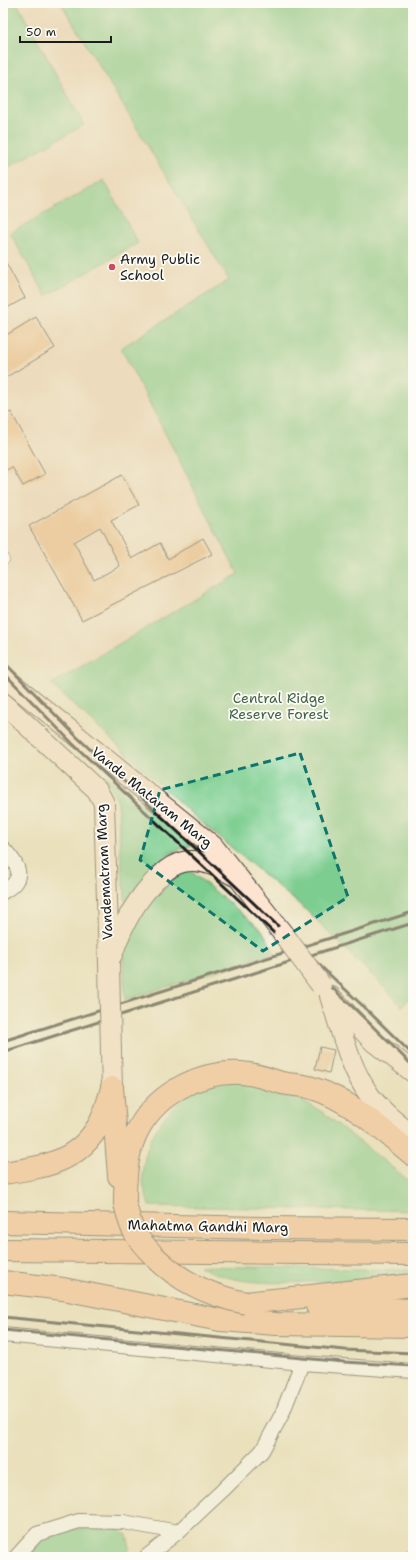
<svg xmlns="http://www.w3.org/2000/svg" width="416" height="1560" viewBox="0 0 416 1560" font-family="'Shantell Sans',sans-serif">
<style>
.built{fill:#f0d6bc}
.green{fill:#7ccd8f;stroke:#4c7456}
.building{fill:#efb680;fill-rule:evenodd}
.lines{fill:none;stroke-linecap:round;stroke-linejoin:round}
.service-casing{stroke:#3b3934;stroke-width:8}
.minor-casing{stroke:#3b3934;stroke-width:16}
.secondary-casing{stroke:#3b3934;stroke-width:22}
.primary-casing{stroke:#3b3934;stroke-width:24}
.trunk-casing{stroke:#3b3934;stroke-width:24}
.service{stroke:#fff;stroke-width:7}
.minor{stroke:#fff;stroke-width:14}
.secondary{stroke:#fde4d1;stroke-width:20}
.primary{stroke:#fbbb8d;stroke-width:22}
.trunk{stroke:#fbbb8d;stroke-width:22}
.rail{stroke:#1c1c1c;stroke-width:3}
.secondary-bridge-casing{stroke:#3b3934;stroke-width:22;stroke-linecap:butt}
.trunk-bridge-casing{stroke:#3b3934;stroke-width:24;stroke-linecap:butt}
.secondary-bridge{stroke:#fde4d1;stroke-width:20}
.trunk-bridge{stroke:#fbbb8d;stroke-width:22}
.marked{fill:none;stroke:#0f766e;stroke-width:3;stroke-dasharray:8 5;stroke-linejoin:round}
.poi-dot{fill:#d1495b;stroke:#fdfcf7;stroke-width:1.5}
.labels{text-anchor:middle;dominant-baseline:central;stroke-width:3.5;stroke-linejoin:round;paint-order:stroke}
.poi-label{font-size:14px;fill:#1c1c1c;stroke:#fdfcf7;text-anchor:start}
.park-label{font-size:14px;fill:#42634a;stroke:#fdfcf7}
.street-label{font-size:14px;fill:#1c1c1c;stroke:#fdfcf7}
</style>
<rect width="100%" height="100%" fill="#fdfcf7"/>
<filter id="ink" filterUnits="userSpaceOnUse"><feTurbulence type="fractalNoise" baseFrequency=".025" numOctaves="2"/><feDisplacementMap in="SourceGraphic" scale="8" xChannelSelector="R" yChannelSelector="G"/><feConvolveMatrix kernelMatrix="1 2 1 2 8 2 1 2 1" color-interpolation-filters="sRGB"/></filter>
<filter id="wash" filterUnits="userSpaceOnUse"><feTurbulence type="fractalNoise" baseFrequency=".012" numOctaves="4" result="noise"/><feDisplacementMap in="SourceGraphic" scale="16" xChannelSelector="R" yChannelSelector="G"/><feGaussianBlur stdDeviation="0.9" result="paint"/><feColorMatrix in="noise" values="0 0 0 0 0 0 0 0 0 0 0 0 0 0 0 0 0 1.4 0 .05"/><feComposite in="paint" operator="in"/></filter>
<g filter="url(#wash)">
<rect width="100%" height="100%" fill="#eae0bc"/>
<path class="built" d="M 3,3 L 61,3 L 363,501 L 51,684 L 3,631 Z"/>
<g class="green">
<path d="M 3,3 L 17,3 L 84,125 L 3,170 Z"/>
<path d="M 61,3 L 413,3 L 413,1000 L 409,998 L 402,1007 L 386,989 L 305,909 L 195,817 L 51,684 L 238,574 L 121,348 L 229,280 Z"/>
<path d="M 104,180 L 138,243 L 46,296 L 10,233 Z"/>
<path d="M 105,775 L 192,845 C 184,848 175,850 168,855 C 150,867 137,886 126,905 L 120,852 L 118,803 Z"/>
<path d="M 189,870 L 262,930 L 275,953 L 125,1000 L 123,953 L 134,923 L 152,896 L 174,875 Z"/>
<path d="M 244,1080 L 284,1091 L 303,1101 L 322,1112 L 413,1184 L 413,1211 L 149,1206 C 147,1198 144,1190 143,1182 C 140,1141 170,1099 207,1085 C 218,1081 232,1081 244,1080 Z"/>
<path d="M 199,1266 L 413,1270 L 413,1278 C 380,1280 348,1281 315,1282 C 275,1283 235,1286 199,1266 Z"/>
<path d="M 112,1526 L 127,1535 L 130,1548 L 123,1557 L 30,1557 L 39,1543 L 64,1530 Z"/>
</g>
<g id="blocks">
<g class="building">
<path d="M 3,257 L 25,298 L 3,310 Z"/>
<path d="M 36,317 L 55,348 L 3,379 L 3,337 Z"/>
<path d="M 11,412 L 45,474 L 23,486 L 12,467 L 3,472 L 3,416 Z"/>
<path d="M 122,475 L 139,505 L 111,520 L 132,559 L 160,543 L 168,559 L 203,538 L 212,554 L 82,620 L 29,526 ZM 100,527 L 120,566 L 94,580 L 74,542 Z"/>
<path d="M 320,1047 L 334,1050 L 329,1073 L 315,1069 Z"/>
</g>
</g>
</g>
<g filter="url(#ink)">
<use href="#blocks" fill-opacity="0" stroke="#3b3934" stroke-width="1"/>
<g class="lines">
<defs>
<path id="service" d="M 3,554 L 6,560"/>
<g id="minor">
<path d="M 3,848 C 18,864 28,878 3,892"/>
<path d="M 3,1335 L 302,1363 L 413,1371"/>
<path d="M 16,1557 L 37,1534 L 79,1521 L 123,1522 L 178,1532"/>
<path d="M 146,1557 L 178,1532 L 223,1490 L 262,1451 L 282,1414 L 302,1363"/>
<path d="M 412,1557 L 413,1556"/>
</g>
<g id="secondary">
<path d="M 3,676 L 213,846 L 284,935"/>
<path d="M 3,703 L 97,790 L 104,803 L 109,964"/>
<path d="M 112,955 C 122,925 136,898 160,876 C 166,870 174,864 183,862 C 201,858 218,866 233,875"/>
<path d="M 330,996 C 341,1029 349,1067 370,1096 C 382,1112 398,1124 413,1136"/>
<path d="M 335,1001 L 374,1042 L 413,1072"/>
<path d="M 111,1052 L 112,1088"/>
</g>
<g id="primary">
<path d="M 3,1173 C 45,1167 80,1162 101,1121 C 106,1111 109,1099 112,1088"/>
<path d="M 3,1222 L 262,1228 L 413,1229"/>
<path d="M 3,1250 L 413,1254"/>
</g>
<g id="trunk">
<path d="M 112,1088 L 119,1176"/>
<path d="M 125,1204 C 125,1181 126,1157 135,1136 C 153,1095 198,1071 241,1073 C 256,1074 268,1079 282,1083 C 292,1085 303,1085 312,1088 C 349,1099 384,1131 413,1155"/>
<path d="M 3,1282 L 63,1289 L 220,1320 L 276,1324 L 413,1326"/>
<path d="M 246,1303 L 413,1285"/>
<path d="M 317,1306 L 413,1310"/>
</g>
</defs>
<use href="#service" class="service-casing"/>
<use href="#minor" class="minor-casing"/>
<use href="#secondary" class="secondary-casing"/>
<use href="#primary" class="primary-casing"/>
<use href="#trunk" class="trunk-casing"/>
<use href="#service" class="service"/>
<use href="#minor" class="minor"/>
<use href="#secondary" class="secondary"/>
<use href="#primary" class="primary"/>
<use href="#trunk" class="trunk"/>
<g class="rail">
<path d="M 3,661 L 77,737 L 363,1006 L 413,1055"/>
<path d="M 3,672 L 72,743 L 357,1011 L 413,1066"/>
<path d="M 3,1041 L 413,912"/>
<path d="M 3,1052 L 413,923"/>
<path d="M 3,1317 L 345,1350 L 413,1353"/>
<path d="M 3,1330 L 344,1362 L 413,1366"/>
</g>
<defs>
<g id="secondary-bridge">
<path d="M 284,935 L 321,985"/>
<path d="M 109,964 L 111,1052"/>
</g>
<path id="trunk-bridge" d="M 125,1204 C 128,1213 129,1223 134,1231 C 139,1241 147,1249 155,1257 C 181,1283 211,1296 246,1303"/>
</defs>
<use href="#secondary-bridge" class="secondary-bridge-casing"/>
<use href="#trunk-bridge" class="trunk-bridge-casing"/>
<use href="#secondary-bridge" class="secondary-bridge"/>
<use href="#trunk-bridge" class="trunk-bridge"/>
</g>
</g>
<path d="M0 0H416V1560H0ZM 300,753 L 348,897 L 263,951 L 140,860 L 160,790 Z" fill="#eae0bc" fill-opacity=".55" fill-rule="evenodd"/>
<path class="marked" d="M 300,753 L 348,897 L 263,951 L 140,860 L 160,790 Z"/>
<circle class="poi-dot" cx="112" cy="267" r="4"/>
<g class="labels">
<g class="poi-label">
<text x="120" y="259">Army Public<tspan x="120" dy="16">School</tspan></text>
</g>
<g class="park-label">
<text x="279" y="698">Central Ridge<tspan x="279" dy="16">Reserve Forest</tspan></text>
</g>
<g class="street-label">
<text transform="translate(152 797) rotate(39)">Vande Mataram Marg</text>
<text transform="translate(104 872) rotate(-93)">Vandematram Marg</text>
<text transform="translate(208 1226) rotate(1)">Mahatma Gandhi Marg</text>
</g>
</g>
<rect width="416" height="1560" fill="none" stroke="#fdfcf7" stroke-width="16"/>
<path d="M20 36v6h91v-6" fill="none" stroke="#1c1c1c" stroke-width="2"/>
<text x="26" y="36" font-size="12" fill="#1c1c1c" stroke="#fdfcf7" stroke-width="3" paint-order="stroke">50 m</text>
</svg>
